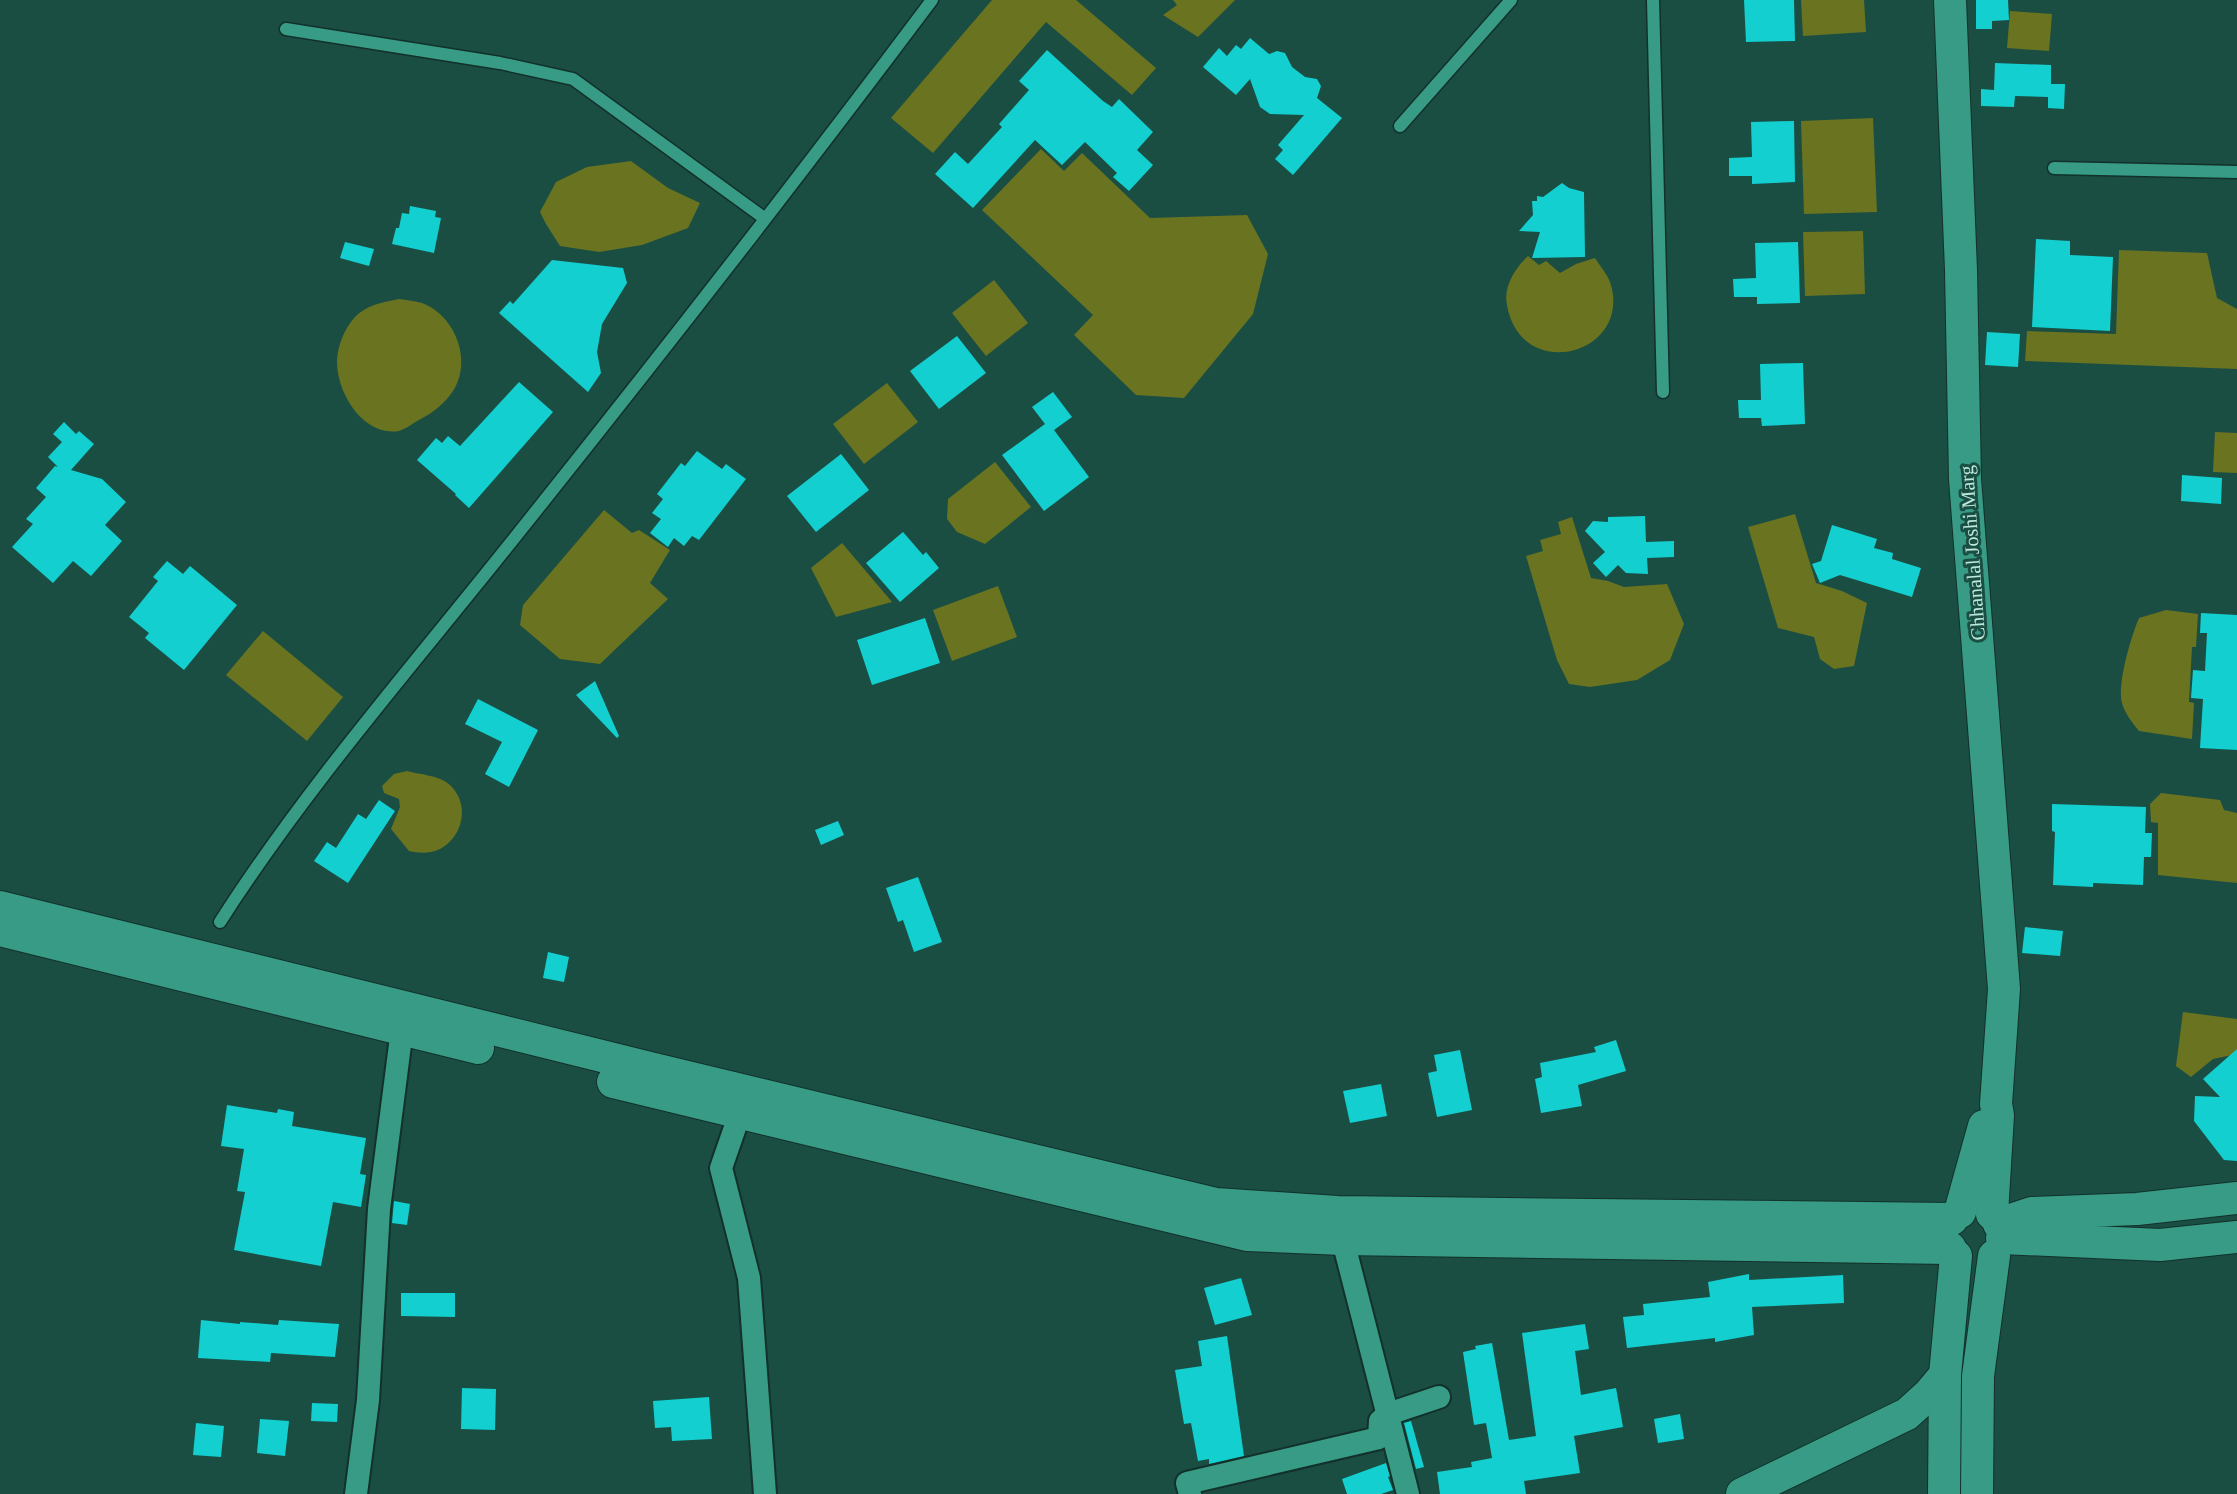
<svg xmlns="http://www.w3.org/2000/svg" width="2237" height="1494" viewBox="0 0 2237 1494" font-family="'Times New Roman',serif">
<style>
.green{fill:#6a7320}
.building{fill:#13cfd0}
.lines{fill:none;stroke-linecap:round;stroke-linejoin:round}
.lane-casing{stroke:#12312a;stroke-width:15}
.street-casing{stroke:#12312a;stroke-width:26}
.secondary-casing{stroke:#12312a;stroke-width:34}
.lane{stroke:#379b85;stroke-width:12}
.street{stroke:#379b85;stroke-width:22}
.secondary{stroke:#379b85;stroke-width:32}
.labels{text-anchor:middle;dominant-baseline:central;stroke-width:6;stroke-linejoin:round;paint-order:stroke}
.street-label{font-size:20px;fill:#bbe8db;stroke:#1a4e43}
</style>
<rect width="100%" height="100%" fill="#1a4e43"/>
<g class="green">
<path d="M 992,0 L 1076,0 L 1156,68 L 1132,95 L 1046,22 L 933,153 L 891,118 Z"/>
<path d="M 1173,0 L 1235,0 L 1198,37 L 1163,15 L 1177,5 Z"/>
<path d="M 1801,0 L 1864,0 L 1866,32 L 1803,36 Z"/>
<path d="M 2010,11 L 2052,14 L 2049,51 L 2007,48 Z"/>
<path d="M 1873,118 L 1877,212 L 1804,214 L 1801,121 Z"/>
<path d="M 1041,149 L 1064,171 L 1082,153 L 1150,218 L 1247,215 L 1268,254 L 1253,314 L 1184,398 L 1136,395 L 1074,335 L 1093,315 L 982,210 Z"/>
<path d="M 631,161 L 668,188 L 700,203 L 688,228 L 642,245 L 599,252 L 560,246 L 546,224 L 540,212 L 556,182 L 587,167 Z"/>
<path d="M 1863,231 L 1865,294 L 1805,296 L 1803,232 Z"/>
<path d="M 2119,250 L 2207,253 L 2217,298 L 2237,309 L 2237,369 L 2025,361 L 2027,331 L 2116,334 Z"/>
<path d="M 1528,256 L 1539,265 L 1546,261 L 1560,273 L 1576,264 L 1595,258 C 1600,266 1607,274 1610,282 C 1634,354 1521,385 1507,305 C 1503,287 1515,268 1528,256 Z"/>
<path d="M 994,280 L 1028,323 L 986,356 L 952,313 Z"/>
<path d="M 399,299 C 407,300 415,301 422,303 C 455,315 473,361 453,391 C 444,404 434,412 419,420 C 413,423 406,429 399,431 C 363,437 336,392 337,360 C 338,345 344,330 354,318 C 366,305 383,302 399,299 Z"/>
<path d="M 887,383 L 918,422 L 864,464 L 833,424 Z"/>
<path d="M 2215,432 L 2237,433 L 2237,473 L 2213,472 Z"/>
<path d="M 995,462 L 1031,507 L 985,544 L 957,532 L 947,519 L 948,499 Z"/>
<path d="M 604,510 L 632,533 L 639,530 L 670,550 L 650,583 L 668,599 L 600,664 L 560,659 L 520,625 L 523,605 Z"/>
<path d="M 1795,514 L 1816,583 L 1842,591 L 1867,603 L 1854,666 L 1834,669 L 1820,659 L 1814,637 L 1778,628 L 1748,527 Z"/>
<path d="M 1572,517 L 1591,578 L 1608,581 L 1624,587 L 1667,584 L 1684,624 L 1670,660 L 1637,680 L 1590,687 L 1569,684 L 1557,660 L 1526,556 L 1543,551 L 1540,540 L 1561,534 L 1558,522 Z"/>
<path d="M 842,543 L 892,602 L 836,617 L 811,568 Z"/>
<path d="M 998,586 L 1017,637 L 952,661 L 933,610 Z"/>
<path d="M 2166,610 L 2198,614 L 2196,647 L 2192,647 L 2189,702 L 2194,703 L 2192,739 L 2139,731 C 2132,722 2125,714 2122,703 C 2117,683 2131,637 2139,618 Z"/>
<path d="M 263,631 L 343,697 L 307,741 L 226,675 Z"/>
<path d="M 407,771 C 421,775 440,775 451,786 C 470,805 463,837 440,849 C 430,854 419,853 409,851 L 391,829 L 400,807 L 399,799 L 384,793 L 382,786 L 394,774 Z"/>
<path d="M 2161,793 L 2220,800 L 2224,810 L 2237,813 L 2237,883 L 2158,875 L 2158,823 L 2151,822 L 2150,804 Z"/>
<path d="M 2183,1012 L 2237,1019 L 2237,1054 L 2213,1059 L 2191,1077 L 2176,1066 Z"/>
</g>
<g class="building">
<path d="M 1744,0 L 1794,0 L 1795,41 L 1746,42 Z"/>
<path d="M 1976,0 L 2008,0 L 2009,20 L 1992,21 L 1992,29 L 1976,29 Z"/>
<path d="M 1250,38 L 1269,54 L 1277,51 L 1285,53 L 1292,67 L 1305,77 L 1317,79 L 1321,86 L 1317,98 L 1342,118 L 1293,175 L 1275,159 L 1283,150 L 1278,145 L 1304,115 L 1270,114 L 1260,107 L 1250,79 L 1236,95 L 1203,67 L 1219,48 L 1227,56 L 1236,45 L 1241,49 Z"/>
<path d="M 1047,50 L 1103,101 L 1112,107 L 1119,99 L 1153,132 L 1137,150 L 1153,165 L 1129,191 L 1113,177 L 1117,173 L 1085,142 L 1062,165 L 1035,140 L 973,208 L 935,174 L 955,152 L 968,164 L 1002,127 L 999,124 L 1029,90 L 1019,81 Z"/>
<path d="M 1995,63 L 2051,65 L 2051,84 L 2065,84 L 2064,109 L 2048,108 L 2048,97 L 2015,96 L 2014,107 L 1981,106 L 1981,89 L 1994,90 Z"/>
<path d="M 1794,121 L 1795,182 L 1752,184 L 1752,176 L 1729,176 L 1729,158 L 1752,157 L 1751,122 Z"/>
<path d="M 1562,183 L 1569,188 L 1584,192 L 1585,257 L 1532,258 L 1540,232 L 1519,231 L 1533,215 L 1532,201 L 1537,201 L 1537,196 L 1543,197 Z"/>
<path d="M 410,206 L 436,211 L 435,217 L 441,218 L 434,253 L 392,244 L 396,228 L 399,228 L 402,213 L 409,214 Z"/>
<path d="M 2036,239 L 2070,241 L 2070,255 L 2113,257 L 2110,331 L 2032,327 Z"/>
<path d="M 345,242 L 374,249 L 369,266 L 340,258 Z"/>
<path d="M 1798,242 L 1800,303 L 1757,304 L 1757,297 L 1734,297 L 1733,279 L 1756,278 L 1755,243 Z"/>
<path d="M 552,260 L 623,268 L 627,283 L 602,324 L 597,352 L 601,373 L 588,392 L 499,313 L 510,301 L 513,304 Z"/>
<path d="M 1987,332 L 2020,334 L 2018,367 L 1985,365 Z"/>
<path d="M 957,336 L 986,373 L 939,409 L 910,371 Z"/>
<path d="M 1803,363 L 1805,424 L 1762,426 L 1761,418 L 1739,418 L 1738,400 L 1761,400 L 1760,364 Z"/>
<path d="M 519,382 L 553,412 L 469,508 L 455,495 L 456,494 L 417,460 L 436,438 L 442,443 L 448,436 L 460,446 Z"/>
<path d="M 1053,392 L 1072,417 L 1054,430 L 1089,477 L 1044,511 L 1002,455 L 1045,424 L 1032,407 Z"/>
<path d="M 64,422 L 76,434 L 79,431 L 94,444 L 71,470 L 102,479 L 126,502 L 105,525 L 122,541 L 91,576 L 73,561 L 53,583 L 12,547 L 33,524 L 26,519 L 46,497 L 36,488 L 55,466 L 58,467 L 48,457 L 62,442 L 53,434 Z"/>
<path d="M 697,451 L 722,469 L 726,464 L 746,479 L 699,540 L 692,536 L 684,546 L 674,538 L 668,547 L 650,533 L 661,519 L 652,513 L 663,499 L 657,494 L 681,463 L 685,466 Z"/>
<path d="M 841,454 L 869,490 L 816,532 L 787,496 Z"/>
<path d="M 2182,475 L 2222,478 L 2221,504 L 2181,501 Z"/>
<path d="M 1645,516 L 1646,542 L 1674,541 L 1674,557 L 1647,558 L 1648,574 L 1626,573 L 1618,565 L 1606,577 L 1593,563 L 1605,552 L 1585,531 L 1593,521 L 1608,522 L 1608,517 Z"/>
<path d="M 1832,525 L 1877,539 L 1874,548 L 1893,553 L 1892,559 L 1921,568 L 1912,597 L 1840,575 L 1820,583 L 1812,564 L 1821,561 Z"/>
<path d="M 903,532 L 923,555 L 926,552 L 939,568 L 900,602 L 866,563 Z"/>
<path d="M 167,561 L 183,574 L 190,566 L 237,605 L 184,670 L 145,638 L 149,633 L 129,617 L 158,581 L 153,577 Z"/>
<path d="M 2201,613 L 2237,615 L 2237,750 L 2200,748 L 2203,699 L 2191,698 L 2193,670 L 2205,671 L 2207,633 L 2200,633 Z"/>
<path d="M 925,618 L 940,663 L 872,685 L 857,640 Z"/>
<path d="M 595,681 L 619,736 L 617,738 L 576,695 Z"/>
<path d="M 478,699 L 538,730 L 509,787 L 485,774 L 502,742 L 465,724 Z"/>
<path d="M 379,800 L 395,811 L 348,883 L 314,861 L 327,842 L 336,848 L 358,814 L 366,819 Z"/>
<path d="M 2052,804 L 2146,807 L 2145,833 L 2152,833 L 2151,857 L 2144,857 L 2143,885 L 2093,883 L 2093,887 L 2053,885 L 2055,832 L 2052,831 Z"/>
<path d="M 838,821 L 844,835 L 821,845 L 815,830 Z"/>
<path d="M 918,877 L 942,942 L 914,952 L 903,920 L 898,922 L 886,888 Z"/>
<path d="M 2025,927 L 2063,931 L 2060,956 L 2022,953 Z"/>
<path d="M 548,952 L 569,957 L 564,982 L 543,978 Z"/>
<path d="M 1616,1040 L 1626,1071 L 1578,1085 L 1582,1106 L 1541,1113 L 1535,1079 L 1542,1077 L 1540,1063 L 1596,1052 L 1594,1047 Z"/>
<path d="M 2237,1049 L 2237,1161 L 2224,1160 L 2194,1121 L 2195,1096 L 2220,1097 L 2203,1079 Z"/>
<path d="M 1460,1050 L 1472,1110 L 1437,1117 L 1428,1073 L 1437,1071 L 1434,1055 Z"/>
<path d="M 1381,1084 L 1387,1116 L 1350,1123 L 1343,1091 Z"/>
<path d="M 227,1105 L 277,1113 L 278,1109 L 294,1112 L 292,1126 L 366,1138 L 360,1174 L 366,1175 L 361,1207 L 333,1202 L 321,1266 L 234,1250 L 245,1192 L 237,1191 L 244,1149 L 221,1146 Z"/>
<path d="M 394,1201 L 410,1204 L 407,1225 L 392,1223 Z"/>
<path d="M 1749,1274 L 1749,1280 L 1843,1275 L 1844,1303 L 1752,1307 L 1754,1335 L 1715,1342 L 1715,1338 L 1627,1348 L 1623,1317 L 1644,1315 L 1643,1304 L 1710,1297 L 1708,1282 Z"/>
<path d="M 1241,1278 L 1252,1315 L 1215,1325 L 1204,1288 Z"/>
<path d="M 401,1293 L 455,1293 L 455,1317 L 401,1316 Z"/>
<path d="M 201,1320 L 240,1324 L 240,1322 L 278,1325 L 279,1320 L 339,1324 L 335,1357 L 271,1353 L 270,1362 L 198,1358 Z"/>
<path d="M 1585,1324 L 1589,1349 L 1575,1351 L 1581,1395 L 1616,1388 L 1623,1427 L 1574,1436 L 1580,1473 L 1524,1481 L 1526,1494 L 1440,1494 L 1437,1472 L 1472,1467 L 1471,1462 L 1492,1458 L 1486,1423 L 1474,1425 L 1463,1352 L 1476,1349 L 1475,1346 L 1492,1343 L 1509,1440 L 1536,1436 L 1522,1333 Z"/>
<path d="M 1227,1336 L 1244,1456 L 1209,1464 L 1209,1459 L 1198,1461 L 1191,1423 L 1184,1424 L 1175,1370 L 1202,1366 L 1198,1341 Z"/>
<path d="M 462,1388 L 496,1389 L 495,1430 L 461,1429 Z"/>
<path d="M 709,1397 L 712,1439 L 672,1441 L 671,1427 L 655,1428 L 653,1401 Z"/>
<path d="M 312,1403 L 338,1404 L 337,1422 L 311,1421 Z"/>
<path d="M 1680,1414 L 1684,1439 L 1658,1443 L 1654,1419 Z"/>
<path d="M 260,1419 L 289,1421 L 285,1456 L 257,1453 Z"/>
<path d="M 1411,1421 L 1424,1467 L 1416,1469 L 1404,1423 Z"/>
<path d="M 196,1423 L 224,1426 L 221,1457 L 193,1455 Z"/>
<path d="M 1386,1463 L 1390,1476 L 1388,1477 L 1393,1490 L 1381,1494 L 1347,1494 L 1342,1479 Z"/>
</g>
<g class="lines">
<defs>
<g id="lane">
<path d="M 1653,0 L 1663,392"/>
<path d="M 286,29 L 500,63 L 573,79 L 764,218"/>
<path d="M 1400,126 L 1511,0"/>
<path d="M 2054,168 L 2237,172"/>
<path d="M 220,922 C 305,789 410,669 508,546 C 652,366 794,184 932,0"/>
</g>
<g id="street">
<path d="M 740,1113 L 721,1168 L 749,1278 L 765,1494"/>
<path d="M 1339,1225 L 1408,1494"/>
<path d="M 356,1494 L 368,1400 L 379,1209 L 402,1029"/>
<path d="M 1190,1494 L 1187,1483 L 1379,1438 L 1380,1421 L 1388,1414 L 1439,1397"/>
</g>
<g id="secondary">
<path d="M 1950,0 L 1961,270 L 1965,479 L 2004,989 L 1996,1104 L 1998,1115 L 1992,1214"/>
<path d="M 0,907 L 650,1068 L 1216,1204 L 1337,1212 L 1952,1219"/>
<path d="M 0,930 L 478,1048"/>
<path d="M 613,1082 L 1247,1235 L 1343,1239 L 1950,1248"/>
<path d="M 1960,1212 L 1984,1126"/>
<path d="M 1999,1224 L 2032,1213 L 2137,1209 L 2237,1198"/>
<path d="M 2002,1238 L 2160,1245 L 2237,1237"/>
<path d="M 1742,1494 L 1907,1414 L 1929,1394 L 1945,1375"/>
<path d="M 1944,1494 L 1945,1375 L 1956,1256"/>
<path d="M 1977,1494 L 1978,1376 L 1994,1256"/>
</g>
</defs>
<use href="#lane" class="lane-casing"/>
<use href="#street" class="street-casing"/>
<use href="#secondary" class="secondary-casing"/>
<use href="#lane" class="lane"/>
<use href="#street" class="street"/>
<use href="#secondary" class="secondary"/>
</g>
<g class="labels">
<g class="street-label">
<text transform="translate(1972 553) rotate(-94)">Chhanalal Joshi Marg</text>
</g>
</g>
</svg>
